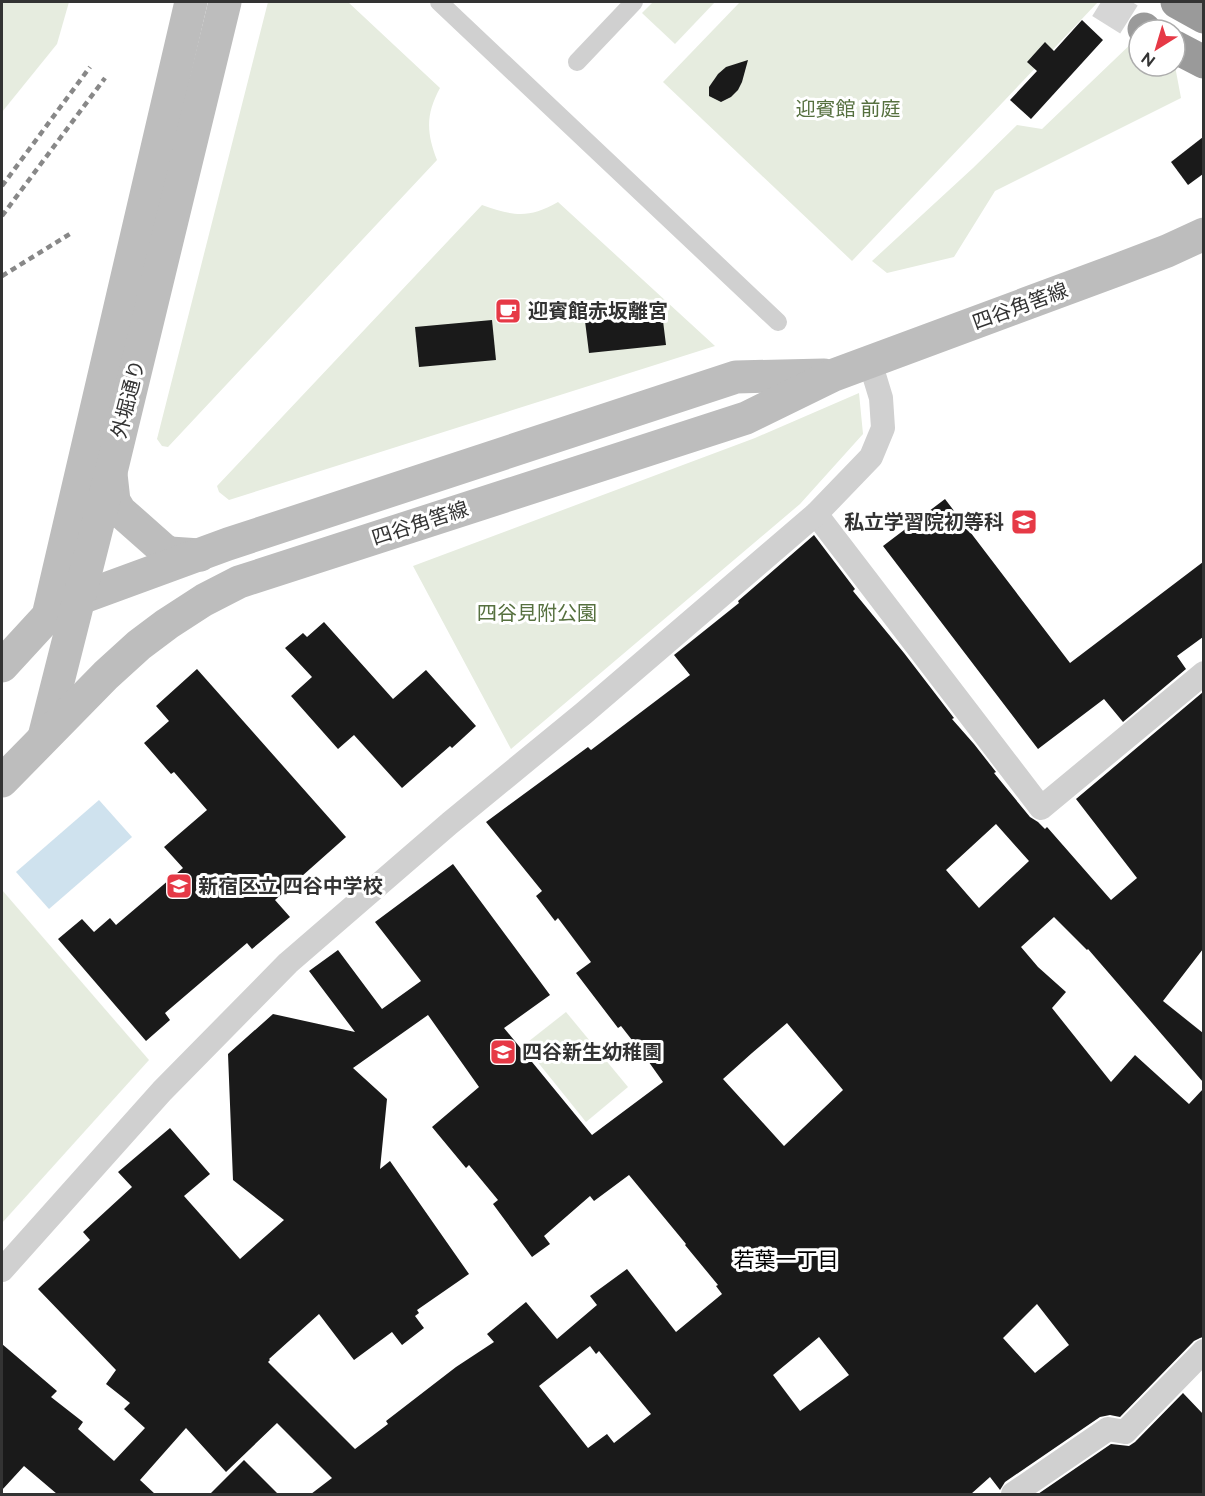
<svg xmlns="http://www.w3.org/2000/svg" width="1205" height="1496" viewBox="0 0 1205 1496" font-family="Raleway,'Noto Sans JP',sans-serif">
<style>
.green{fill:#e6ecdf}
.water{fill:#cfe2ee}
.building{fill:#1a1a1a;fill-rule:evenodd}
.lines{fill:none;stroke-linecap:round;stroke-linejoin:round}
.motorway-tunnel{stroke:#d6d6d6;stroke-width:33;stroke-dasharray:33 16;stroke-linecap:butt}
.pedestrian{stroke:#d0d0d0;stroke-width:18}
.minor{stroke:#d0d0d0;stroke-width:24}
.secondary{stroke:#bdbdbd;stroke-width:33}
.motorway{stroke:#9a9a9a;stroke-width:33}
.rail{stroke:#888;stroke-width:4.5;stroke-dasharray:6 4.5;stroke-linecap:butt}
.labels{text-anchor:middle;dominant-baseline:central;stroke-width:6;stroke-linejoin:round;paint-order:stroke}
.park-label{font-size:20px;fill:#56703f;stroke:#fff}
.street-label{font-size:20px;fill:#333;stroke:#fff}
.poi-label{font-size:20px;font-weight:bold;fill:#333;stroke:#fff;text-anchor:start}
.neighbourhood-label{font-size:21px;fill:#000;stroke:#fff}
</style>
<rect width="100%" height="100%" fill="#fff"/>
<g class="green">
<path d="M 2,2 L 69,2 L 57,44 L 2,112 Z"/>
<path d="M 268,2 L 348,2 L 440,88 C 426,114 426,132 437,160 L 168,447 L 162,446 L 157,439 Z"/>
<path d="M 653,2 L 715,2 L 675,44 L 642,13 Z"/>
<path d="M 740,2 L 1098,2 L 852,261 L 663,82 Z"/>
<path d="M 1136,39 L 1139,41 L 1139,66 L 1175,66 L 1181,98 L 995,191 L 954,257 L 887,273 L 872,261 L 973,168 L 1017,125 L 1042,129 Z"/>
<path d="M 558,202 L 715,346 L 229,500 L 219,492 L 217,486 L 482,205 C 514,216 528,219 558,202 Z"/>
<path d="M 859,393 L 863,434 L 800,504 L 511,749 L 413,566 L 755,438 Z"/>
<path d="M 2,890 L 149,1060 L 2,1223 Z"/>
<path d="M 566,1012 L 628,1087 L 586,1122 L 524,1045 Z"/>
</g>
<path class="water" d="M 99,800 L 132,837 L 49,909 L 16,872 Z"/>
<g class="building">
<path d="M 1082,20 L 1103,40 L 1031,119 L 1010,100 L 1037,71 L 1027,62 L 1045,42 L 1054,51 Z"/>
<path d="M 748,60 L 742,82 L 738,90 L 731,97 L 721,102 L 709,96 L 709,87 L 718,74 L 726,67 Z"/>
<path d="M 1203,137 L 1203,174 L 1188,185 L 1171,162 Z"/>
<path d="M 661,305 L 666,345 L 589,353 L 584,313 Z"/>
<path d="M 492,320 L 496,360 L 419,367 L 415,327 Z"/>
<path d="M 945,499 L 1070,663 L 1203,562 L 1203,637 L 1177,656 L 1186,669 L 1123,722 L 1104,699 L 1038,749 L 883,546 Z"/>
<path d="M 814,535 L 855,589 L 853,591 L 904,653 L 954,718 L 952,719 L 974,744 L 996,772 L 994,773 L 1030,817 L 1038,822 L 1045,829 L 1047,827 L 1111,900 L 1137,878 L 1076,799 L 1203,692 L 1203,949 L 1163,1001 L 1203,1033 L 1203,1082 L 1088,949 L 1087,950 L 1054,917 L 1021,947 L 1038,967 L 1066,992 L 1052,1008 L 1111,1082 L 1135,1055 L 1189,1104 L 1203,1089 L 1203,1337 L 1200,1338 L 1194,1341 L 1120,1417 L 1110,1415 L 1100,1417 L 1005,1482 L 1000,1490 L 990,1477 L 971,1494 L 311,1494 L 332,1478 L 277,1423 L 226,1472 L 186,1428 L 140,1480 L 155,1494 L 57,1494 L 24,1466 L 2,1490 L 2,1344 L 57,1391 L 51,1397 L 83,1422 L 78,1429 L 114,1461 L 145,1428 L 124,1409 L 130,1403 L 106,1384 L 116,1370 L 38,1289 L 90,1240 L 83,1232 L 132,1187 L 118,1172 L 170,1128 L 210,1174 L 184,1196 L 240,1259 L 284,1220 L 233,1180 L 228,1054 L 273,1014 L 355,1032 L 309,971 L 338,950 L 382,1009 L 421,981 L 375,922 L 453,864 L 550,995 L 504,1028 L 592,1135 L 663,1082 L 646,1058 L 621,1026 L 618,1028 L 576,973 L 591,962 L 558,918 L 555,921 L 536,896 L 542,891 L 486,822 L 588,747 L 591,750 L 690,675 L 674,655 L 739,603 L 738,601 ZM 996,824 L 1029,861 L 979,908 L 946,870 ZM 428,1015 L 479,1087 L 432,1127 L 466,1168 L 469,1165 L 498,1200 L 493,1204 L 532,1257 L 550,1244 L 544,1236 L 590,1196 L 594,1201 L 629,1175 L 686,1244 L 685,1245 L 718,1285 L 716,1286 L 722,1294 L 676,1332 L 627,1269 L 590,1296 L 597,1305 L 557,1339 L 526,1302 L 487,1334 L 494,1342 L 456,1367 L 386,1421 L 388,1424 L 355,1449 L 268,1362 L 270,1360 L 269,1359 L 319,1314 L 354,1360 L 392,1332 L 402,1345 L 424,1328 L 415,1316 L 419,1313 L 417,1310 L 469,1274 L 390,1161 L 380,1169 L 387,1099 L 353,1068 ZM 787,1023 L 843,1090 L 784,1146 L 723,1079 L 752,1053 ZM 1037,1304 L 1069,1345 L 1035,1373 L 1003,1338 ZM 819,1337 L 849,1375 L 800,1411 L 773,1375 ZM 590,1346 L 596,1354 L 599,1351 L 651,1414 L 614,1443 L 607,1434 L 588,1448 L 539,1386 Z"/>
<path d="M 324,622 L 393,699 L 426,670 L 476,726 L 452,748 L 450,746 L 402,788 L 354,735 L 338,749 L 291,696 L 312,677 L 285,648 L 303,633 L 307,637 Z"/>
<path d="M 197,669 L 346,837 L 275,900 L 290,917 L 252,949 L 247,943 L 165,1013 L 170,1020 L 146,1041 L 58,939 L 82,919 L 94,932 L 110,918 L 116,925 L 183,868 L 164,847 L 207,810 L 174,772 L 171,774 L 144,743 L 169,721 L 156,706 Z"/>
<path d="M 1183,1393 L 1203,1414 L 1203,1494 L 1038,1494 L 1111,1444 L 1129,1446 L 1135,1442 Z"/>
<path d="M 244,1460 L 278,1494 L 210,1494 Z"/>
</g>
<g class="lines">
<path class="motorway-tunnel" d="M 1101,2 L 1144,29"/>
<g class="pedestrian">
<path d="M 439,2 L 778,322"/>
<path d="M 577,62 L 634,2"/>
</g>
<g class="minor">
<path d="M 816,514 L 1041,808 L 1204,673"/>
<path d="M 2,1270 L 162,1091 L 288,963 L 450,823 L 584,713 L 816,514 L 871,457 L 883,428 L 881,398 L 870,362"/>
<path d="M 1013,1494 L 1108,1429 L 1125,1432 L 1204,1351"/>
</g>
<g class="secondary">
<path d="M 111,474 L 114,501 L 120,511 L 163,549 L 170,553 L 200,555"/>
<path d="M 48,616 L 78,599 L 228,544 L 736,377 L 824,375"/>
<path d="M 2,666 L 48,616 L 191,2"/>
<path d="M 44,737 L 111,472 L 225,2"/>
<path d="M 2,781 L 106,675 L 139,645 L 167,624 L 204,600 L 239,582 L 746,418 L 834,375 L 1117,270 L 1167,251 L 1204,234"/>
</g>
<g class="motorway">
<path d="M 1177,2 L 1204,17"/>
<path d="M 1144,29 L 1145,30"/>
<path d="M 1175,47 L 1204,62"/>
</g>
<g class="rail">
<path d="M 2,186 L 90,67"/>
<path d="M 2,216 L 105,78"/>
<path d="M 2,276 L 73,232"/>
</g>
</g>
<defs>
<symbol id="cafe-square" viewBox="-11 -11 22 22"><rect x="-9" y="-9" width="18" height="18" rx="4" fill="#e63946" stroke="#fff"/><path d="M-5.5-4.5H6V0H3Q3 3.5 0 3.5H-2.5Q-5.5 3.5-5.5 0ZM3-3.2v2h1.7v-2ZM-6 4.5H4V6H-6Z" fill="#fff"/></symbol>
<symbol id="school-square" viewBox="-11 -11 22 22"><rect x="-9" y="-9" width="18" height="18" rx="4" fill="#e63946" stroke="#fff"/><path d="M0-5L7-2L0 1L-7-2ZM-4 1L0 2.5L4 1V4Q0 6-4 4Z" fill="#fff"/></symbol>
</defs>
<g fill-rule="evenodd">
<use href="#cafe-square" x="493" y="296" width="30" height="30"/>
<use href="#school-square" x="1009" y="507" width="30" height="30"/>
<use href="#school-square" x="164" y="871" width="30" height="30"/>
<use href="#school-square" x="488" y="1037" width="30" height="30"/>
</g>
<g class="labels">
<g class="park-label">
<text x="848" y="109">迎賓館 前庭</text>
<text x="537" y="613">四谷見附公園</text>
</g>
<g class="street-label">
<text transform="translate(1020 306) rotate(-20)">四谷角筈線</text>
<text transform="translate(128 399) rotate(-76)">外堀通り</text>
<text transform="translate(420 523) rotate(-18)">四谷角筈線</text>
</g>
<g class="poi-label">
<text x="528" y="311">迎賓館赤坂離宮</text>
<text x="1004" y="522" text-anchor="end">私立学習院初等科</text>
<text x="198" y="886">新宿区立 四谷中学校</text>
<text x="522" y="1052">四谷新生幼稚園</text>
</g>
<g class="neighbourhood-label">
<text x="786" y="1259">若葉一丁目</text>
</g>
</g>
<rect width="1205" height="1496" fill="none" stroke="#333333" stroke-width="6"/>
<g transform="translate(1157 48) rotate(217)"><circle r="28" fill="#ffffff" stroke="#adadad" stroke-width="1.5"/>
<path d="M0-4.5L10 22L0 15L-10 22Z" fill="#e63946"/>
<text y="-9" font-size="16" font-weight="bold" text-anchor="middle" fill="#333333">N</text>
</g>
</svg>
